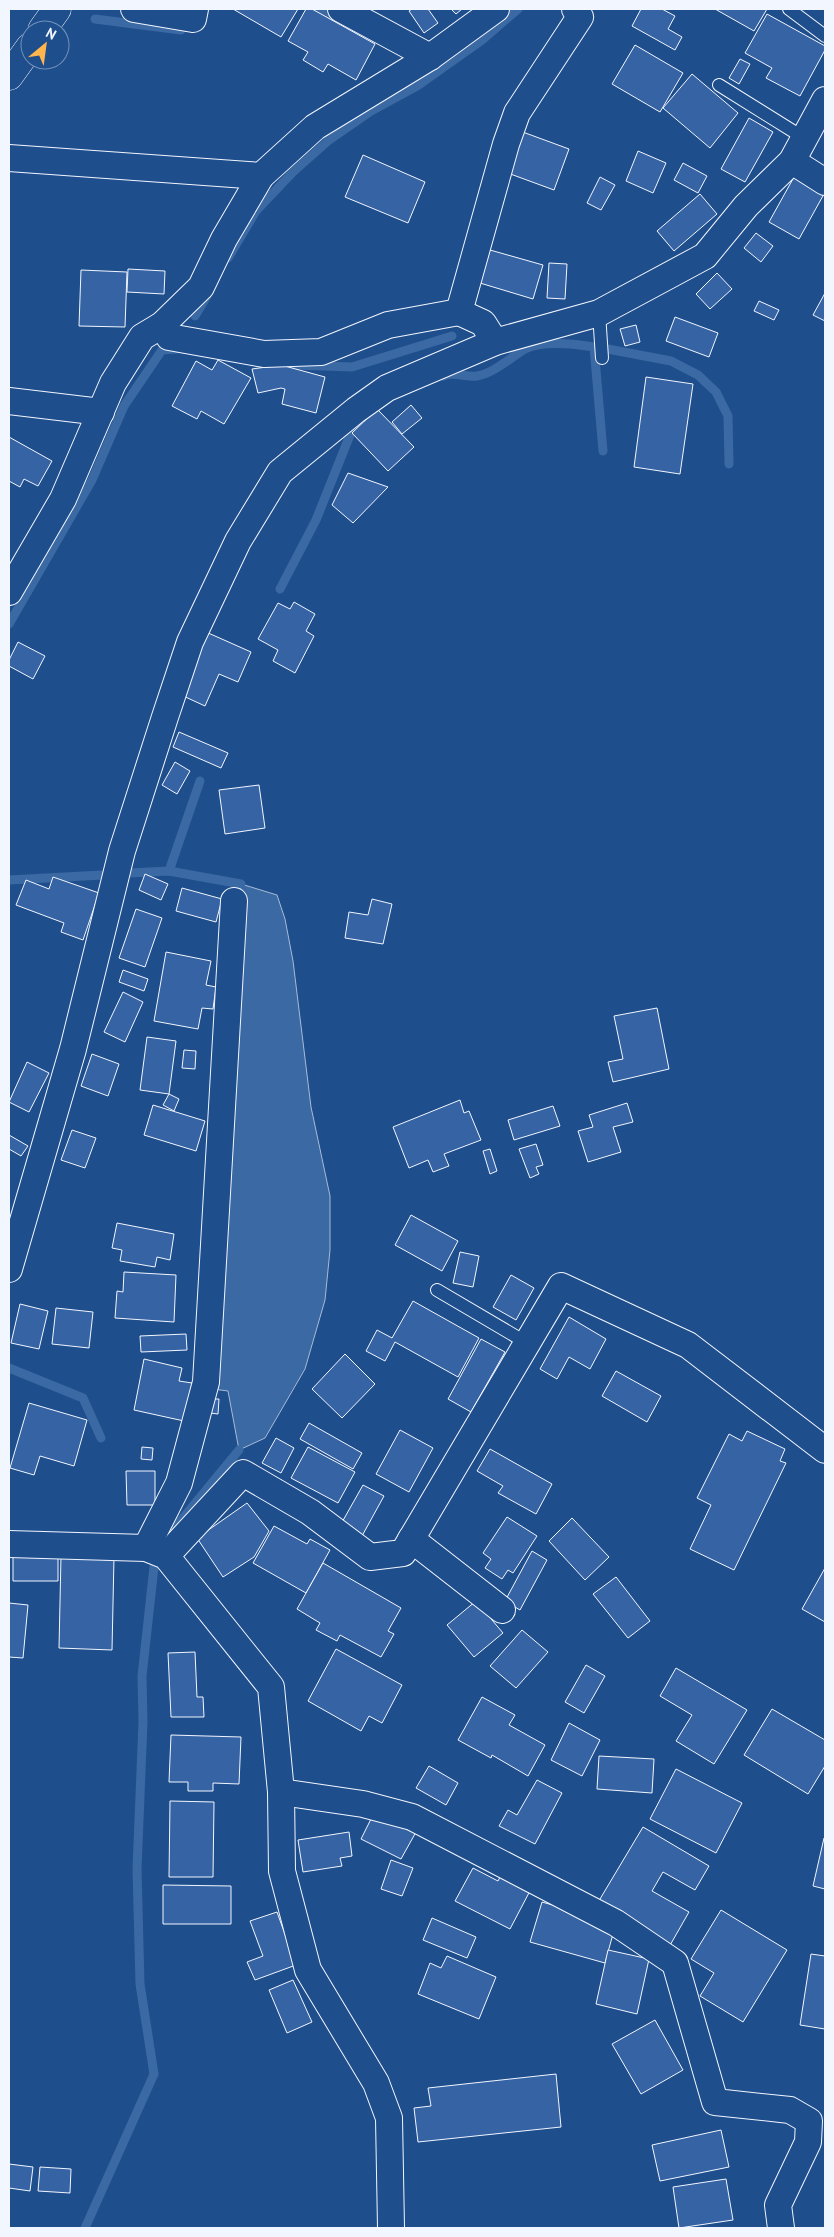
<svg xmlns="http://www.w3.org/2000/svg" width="834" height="2237" viewBox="0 0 834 2237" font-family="'PT Sans',sans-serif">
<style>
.water{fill:#3b69a3;stroke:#a8bbd7}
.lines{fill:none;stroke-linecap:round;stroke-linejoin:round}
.stream{stroke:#3b69a3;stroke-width:9}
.building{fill:#3563a3;stroke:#f2f6ff}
.service-casing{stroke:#f2f6ff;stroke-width:14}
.minor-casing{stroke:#f2f6ff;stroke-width:28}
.trunk-casing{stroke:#f2f6ff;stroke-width:29}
.service{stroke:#1f4e8c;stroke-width:12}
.minor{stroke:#1f4e8c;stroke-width:26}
.trunk{stroke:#1f4e8c;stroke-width:28}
</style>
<rect width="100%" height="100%" fill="#1f4e8c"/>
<path class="water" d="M 241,884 L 277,895 L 285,919 L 293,961 L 311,1107 L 330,1196 L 330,1250 L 325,1300 L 305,1369 L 265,1438 L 239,1450 L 228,1391 L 213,1389 Z"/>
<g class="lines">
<g class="stream">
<path d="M 319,9 L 339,20"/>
<path d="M 95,19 L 181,30"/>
<path d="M 228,258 L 256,211 L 293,172 L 329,140 L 371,111 L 417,86 L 482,40 L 518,9"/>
<path d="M 195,316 L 207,296"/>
<path d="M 597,347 L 671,361 L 698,375 L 716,392 L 728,416 L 729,464"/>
<path d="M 295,365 L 352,367 L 452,336"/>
<path d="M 443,376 C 455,371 466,378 477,376 C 494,373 510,358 525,349 C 543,340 575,344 594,347 L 603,451"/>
<path d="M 280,589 L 316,520 L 356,420"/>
<path d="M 9,624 L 92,480 L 124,406 L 162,350 L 176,349"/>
<path d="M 169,871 L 200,781"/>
<path d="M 130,873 L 169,871 L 241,884"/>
<path d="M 9,880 L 102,875"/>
<path d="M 9,1368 L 83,1398 L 101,1438"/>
<path d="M 174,1529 L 239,1450"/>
<path d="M 85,2228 L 154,2074 L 140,1984 L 137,1869 L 143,1722 L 142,1676 L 154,1567"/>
</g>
</g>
<g class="building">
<path d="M 233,9 L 298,9 L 281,37 Z"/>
<path d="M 306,9 L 312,9 L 375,44 L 356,80 L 328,64 L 323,72 L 303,60 L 308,52 L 288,41 Z"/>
<path d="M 412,9 L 428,9 L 438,23 L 424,33 L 409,11 Z"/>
<path d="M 451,9 L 462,9 L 456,14 Z"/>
<path d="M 641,9 L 662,9 L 675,16 L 668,29 L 682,37 L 675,50 L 632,26 Z"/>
<path d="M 715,9 L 767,9 L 754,31 Z"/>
<path d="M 767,14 L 825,46 L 825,50 L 800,96 L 766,78 L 772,68 L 745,53 Z"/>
<path d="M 635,45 L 683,73 L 660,112 L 612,84 Z"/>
<path d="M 740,59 L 750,64 L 739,84 L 729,78 Z"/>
<path d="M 692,74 L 738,113 L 710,148 L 663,108 Z"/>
<path d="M 749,118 L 773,132 L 745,182 L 721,169 Z"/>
<path d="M 520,131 L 569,149 L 554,190 L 505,172 Z"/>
<path d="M 638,151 L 666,163 L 653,193 L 626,181 Z"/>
<path d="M 363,155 L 425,182 L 408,223 L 345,197 Z"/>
<path d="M 683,163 L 707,176 L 698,193 L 674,180 Z"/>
<path d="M 600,177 L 615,185 L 601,210 L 587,203 Z"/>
<path d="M 794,177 L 824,194 L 799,239 L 769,222 Z"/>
<path d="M 700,194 L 717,214 L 674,251 L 657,231 Z"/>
<path d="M 756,233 L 773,246 L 761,262 L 744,248 Z"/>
<path d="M 490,250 L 543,265 L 533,299 L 480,283 Z"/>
<path d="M 549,263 L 567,264 L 565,299 L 547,298 Z"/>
<path d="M 128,269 L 165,271 L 164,294 L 127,292 Z"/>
<path d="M 81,270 L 127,272 L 125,327 L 79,326 Z"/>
<path d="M 717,273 L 732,289 L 710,309 L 696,294 Z"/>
<path d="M 825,293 L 825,321 L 813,315 Z"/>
<path d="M 759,301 L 779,310 L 774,320 L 754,311 Z"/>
<path d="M 675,317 L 718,333 L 709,357 L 666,341 Z"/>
<path d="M 636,325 L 640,342 L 625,346 L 620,329 Z"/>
<path d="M 218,360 L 251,378 L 224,424 L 201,411 L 197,419 L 172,406 L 196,361 L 212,370 Z"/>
<path d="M 281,365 L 325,377 L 316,413 L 282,404 L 285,389 L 281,388 L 258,393 L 252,369 Z"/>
<path d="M 646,377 L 693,384 L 680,474 L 634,467 Z"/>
<path d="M 411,405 L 422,418 L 402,434 L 392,422 Z"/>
<path d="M 377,409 L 414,447 L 388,471 L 352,433 Z"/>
<path d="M 9,437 L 52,461 L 38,486 L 24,479 L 20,487 L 9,481 Z"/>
<path d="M 348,473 L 388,487 L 353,523 L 332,505 Z"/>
<path d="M 294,602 L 315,614 L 306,631 L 314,636 L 295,673 L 273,661 L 278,650 L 258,639 L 278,603 L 290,609 Z"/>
<path d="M 206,632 L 251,652 L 238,682 L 219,674 L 205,706 L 179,694 Z"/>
<path d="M 18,642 L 45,656 L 33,679 L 9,666 L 9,660 Z"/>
<path d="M 179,732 L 228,753 L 221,768 L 173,747 Z"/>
<path d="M 175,762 L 190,771 L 177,794 L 162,785 Z"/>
<path d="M 259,785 L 265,828 L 225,834 L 219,790 Z"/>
<path d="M 145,874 L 168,884 L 161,900 L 139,890 Z"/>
<path d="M 53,877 L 99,893 L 83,940 L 61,932 L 64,923 L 16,905 L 26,880 L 49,889 Z"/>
<path d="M 182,888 L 222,899 L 216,922 L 176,911 Z"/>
<path d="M 372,899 L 392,904 L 383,944 L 345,938 L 349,912 L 368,915 Z"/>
<path d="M 136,909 L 162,918 L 145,967 L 119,958 Z"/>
<path d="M 166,952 L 211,961 L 206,985 L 216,987 L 213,1009 L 202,1008 L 198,1029 L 154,1021 Z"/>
<path d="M 123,970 L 148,979 L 144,991 L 119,982 Z"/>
<path d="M 123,992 L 143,1002 L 125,1042 L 104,1032 Z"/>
<path d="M 657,1008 L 669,1069 L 613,1082 L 608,1062 L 623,1059 L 614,1016 Z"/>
<path d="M 147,1037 L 176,1041 L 169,1094 L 140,1090 Z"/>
<path d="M 184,1050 L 196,1051 L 195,1069 L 182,1068 Z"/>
<path d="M 92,1054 L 119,1064 L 108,1096 L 81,1086 Z"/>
<path d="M 27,1062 L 49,1073 L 29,1112 L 9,1102 Z"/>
<path d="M 169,1094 L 179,1099 L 174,1111 L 163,1105 Z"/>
<path d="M 460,1100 L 464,1113 L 469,1111 L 481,1140 L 444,1154 L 449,1166 L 433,1172 L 428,1160 L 409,1168 L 393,1127 Z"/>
<path d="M 627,1103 L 633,1122 L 613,1127 L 621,1152 L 588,1162 L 578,1131 L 593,1127 L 589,1115 Z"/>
<path d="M 153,1105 L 205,1121 L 196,1151 L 144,1135 Z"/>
<path d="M 553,1106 L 560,1126 L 514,1140 L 508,1120 Z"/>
<path d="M 72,1130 L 96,1138 L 85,1168 L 61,1160 Z"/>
<path d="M 9,1135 L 28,1146 L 21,1156 L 9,1149 Z"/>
<path d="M 536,1144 L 543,1165 L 536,1167 L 539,1174 L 530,1178 L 519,1149 Z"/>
<path d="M 490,1149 L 497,1171 L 490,1174 L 483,1151 Z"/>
<path d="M 411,1215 L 458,1241 L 442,1271 L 395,1245 Z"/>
<path d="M 117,1223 L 174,1234 L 170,1260 L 157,1257 L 155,1267 L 120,1261 L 122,1250 L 112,1248 Z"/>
<path d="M 460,1252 L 479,1256 L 473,1287 L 453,1283 Z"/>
<path d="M 124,1272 L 176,1275 L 174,1322 L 115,1318 L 117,1291 L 123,1292 Z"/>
<path d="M 511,1275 L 534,1288 L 516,1320 L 493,1307 Z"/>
<path d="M 413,1301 L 479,1338 L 458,1377 L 395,1342 L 385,1361 L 366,1351 L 377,1330 L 392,1338 Z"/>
<path d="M 20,1304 L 48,1311 L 39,1349 L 11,1343 Z"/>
<path d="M 56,1308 L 93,1312 L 89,1348 L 52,1344 Z"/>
<path d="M 569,1317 L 606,1339 L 590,1369 L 569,1357 L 557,1379 L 540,1369 Z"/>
<path d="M 186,1334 L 187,1350 L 141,1352 L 140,1336 Z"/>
<path d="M 481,1339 L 505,1352 L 471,1412 L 448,1399 Z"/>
<path d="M 345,1354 L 375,1384 L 342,1418 L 312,1389 Z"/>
<path d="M 144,1359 L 182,1368 L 179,1381 L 192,1383 L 184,1421 L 134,1410 Z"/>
<path d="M 616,1371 L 661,1396 L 647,1422 L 602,1396 Z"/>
<path d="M 211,1399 L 219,1399 L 218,1414 L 210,1413 Z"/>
<path d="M 29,1403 L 87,1420 L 74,1466 L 40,1456 L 34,1475 L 10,1468 Z"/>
<path d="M 309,1423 L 362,1453 L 353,1469 L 300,1439 Z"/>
<path d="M 400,1430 L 433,1448 L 409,1492 L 376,1474 Z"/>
<path d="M 747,1431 L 785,1449 L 780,1461 L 786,1463 L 734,1570 L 690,1549 L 711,1505 L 697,1498 L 729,1434 L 742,1441 Z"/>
<path d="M 276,1438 L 294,1448 L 281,1473 L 262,1463 Z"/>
<path d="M 142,1447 L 153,1448 L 152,1460 L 141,1459 Z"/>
<path d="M 308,1447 L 355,1472 L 338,1503 L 291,1478 Z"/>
<path d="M 490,1449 L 552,1484 L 536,1514 L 498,1493 L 503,1486 L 477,1471 Z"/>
<path d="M 126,1471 L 155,1471 L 155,1505 L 127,1505 Z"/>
<path d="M 363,1485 L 384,1496 L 362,1536 L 341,1524 Z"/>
<path d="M 247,1503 L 269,1531 L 254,1557 L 223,1577 L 197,1538 Z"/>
<path d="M 507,1517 L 537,1536 L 513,1573 L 508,1570 L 502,1579 L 485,1568 L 491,1559 L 483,1553 Z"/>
<path d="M 572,1518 L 609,1557 L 585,1580 L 549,1541 Z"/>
<path d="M 274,1526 L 307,1544 L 310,1539 L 330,1550 L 306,1593 L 253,1563 Z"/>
<path d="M 532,1551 L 547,1560 L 520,1610 L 505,1601 Z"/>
<path d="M 13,1555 L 58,1556 L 58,1581 L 13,1581 Z"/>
<path d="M 61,1556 L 114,1557 L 112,1650 L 59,1648 Z"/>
<path d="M 323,1563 L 401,1608 L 388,1631 L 394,1634 L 381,1657 L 340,1635 L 337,1641 L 316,1630 L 320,1623 L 297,1609 Z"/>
<path d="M 825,1568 L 825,1622 L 802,1609 Z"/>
<path d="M 616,1577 L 650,1621 L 628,1638 L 593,1594 Z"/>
<path d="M 476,1601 L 503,1633 L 474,1657 L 447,1625 Z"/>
<path d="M 9,1603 L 28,1605 L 23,1658 L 9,1657 Z"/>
<path d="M 522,1630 L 548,1652 L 516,1688 L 490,1666 Z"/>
<path d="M 336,1649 L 402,1685 L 382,1723 L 369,1716 L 361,1731 L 308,1701 Z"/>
<path d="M 195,1652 L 197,1697 L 203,1697 L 204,1717 L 171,1717 L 168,1653 Z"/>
<path d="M 586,1665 L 605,1676 L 584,1713 L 565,1702 Z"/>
<path d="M 676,1668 L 747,1710 L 714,1764 L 676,1741 L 692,1715 L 660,1696 Z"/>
<path d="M 482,1697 L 515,1715 L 509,1725 L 545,1745 L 528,1776 L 492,1755 L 491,1758 L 458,1740 Z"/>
<path d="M 772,1709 L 825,1740 L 825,1766 L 808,1794 L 744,1755 Z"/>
<path d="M 569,1723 L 600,1740 L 582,1776 L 551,1760 Z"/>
<path d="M 171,1735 L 241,1737 L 239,1784 L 213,1783 L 213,1791 L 188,1791 L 188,1782 L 169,1782 Z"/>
<path d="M 599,1756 L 654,1759 L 652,1793 L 597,1789 Z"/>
<path d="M 429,1766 L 458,1783 L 446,1805 L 416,1788 Z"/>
<path d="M 676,1769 L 742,1803 L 716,1853 L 650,1819 Z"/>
<path d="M 537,1780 L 562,1793 L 535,1844 L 499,1826 L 508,1810 L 517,1815 Z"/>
<path d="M 170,1801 L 214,1802 L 213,1877 L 169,1877 Z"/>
<path d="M 375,1811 L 416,1832 L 401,1859 L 361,1839 Z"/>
<path d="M 643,1827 L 709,1866 L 695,1890 L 663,1872 L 652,1891 L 689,1912 L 669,1947 L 597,1904 Z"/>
<path d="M 349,1832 L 352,1856 L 340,1858 L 342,1866 L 303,1872 L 298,1840 Z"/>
<path d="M 824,1838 L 825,1839 L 825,1889 L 813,1886 Z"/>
<path d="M 391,1860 L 413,1868 L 402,1896 L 381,1889 Z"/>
<path d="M 473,1868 L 498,1881 L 502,1873 L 531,1889 L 510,1929 L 455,1901 Z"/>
<path d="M 163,1885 L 231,1886 L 231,1924 L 163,1924 Z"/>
<path d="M 542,1902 L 616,1923 L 605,1963 L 530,1942 Z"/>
<path d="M 721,1910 L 787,1950 L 743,2022 L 700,1996 L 714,1973 L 691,1959 Z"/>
<path d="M 277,1912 L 296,1965 L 255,1980 L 247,1962 L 263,1956 L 250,1921 Z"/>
<path d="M 432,1918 L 476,1937 L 467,1958 L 423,1940 Z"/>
<path d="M 608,1950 L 649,1959 L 637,2014 L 596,2004 Z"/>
<path d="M 811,1954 L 825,1956 L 825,2029 L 800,2025 Z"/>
<path d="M 447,1956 L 496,1977 L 479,2019 L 418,1994 L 430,1963 L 441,1968 Z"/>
<path d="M 293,1980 L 312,2022 L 287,2033 L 269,1990 Z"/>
<path d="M 655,2020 L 683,2070 L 641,2094 L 612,2044 Z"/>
<path d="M 556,2074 L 561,2127 L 418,2142 L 414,2108 L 431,2106 L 428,2088 Z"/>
<path d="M 721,2130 L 729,2167 L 660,2181 L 652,2145 Z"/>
<path d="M 9,2164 L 33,2167 L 30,2191 L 9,2188 Z"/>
<path d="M 40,2167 L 71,2169 L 70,2193 L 38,2191 Z"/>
<path d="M 726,2179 L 733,2220 L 679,2228 L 673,2187 Z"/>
</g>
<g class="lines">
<defs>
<g id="service">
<path d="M 789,9 L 825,36"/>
<path d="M 719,85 L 804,138"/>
<path d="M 599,313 L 602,358"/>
<path d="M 437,1290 L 527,1343"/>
</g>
<g id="minor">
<path d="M 134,9 L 193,19 L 195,9"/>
<path d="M 341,9 L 430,57"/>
<path d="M 9,158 L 261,176"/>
<path d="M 792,161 L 825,182"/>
<path d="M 162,325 L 169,337 L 264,354 L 321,352 L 388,325 L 459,312"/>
<path d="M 495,342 L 483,323 L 459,312 L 506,144 L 517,113 L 580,17 L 575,9"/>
<path d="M 9,401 L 101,412"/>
<path d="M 9,592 L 63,499 L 113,383 L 142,337 L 162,325 L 201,287 L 224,239 L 261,176 L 315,127 L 430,57 L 496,9"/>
<path d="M 9,1269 L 73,1049 L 122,851 L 165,717 L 190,642 L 238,541 L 280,472 L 356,410 L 387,388 L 495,342 L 599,313 L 705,256 L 746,206 L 792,161 L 825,100"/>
<path d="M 411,1539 L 502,1610"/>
<path d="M 9,1544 L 146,1548 L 166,1556 L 271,1687 L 281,1792 L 363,1804 L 412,1817 L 616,1923 L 675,1963 L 715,2102 L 790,2110 L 809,2121 L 808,2142 L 778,2205 L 781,2228"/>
<path d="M 146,1548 L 179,1483 L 206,1382 L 234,901"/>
<path d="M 166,1556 L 243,1473 L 310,1512 L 370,1557 L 403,1553 L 561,1286 L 688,1345 L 825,1450"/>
<path d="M 281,1792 L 282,1871 L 308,1970 L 376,2083 L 389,2118 L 391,2228"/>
</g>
<g id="trunk">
<path d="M 42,30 L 57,9"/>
<path d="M 9,76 L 30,47"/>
</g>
</defs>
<use href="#service" class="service-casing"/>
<use href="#minor" class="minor-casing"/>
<use href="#trunk" class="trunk-casing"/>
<use href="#service" class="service"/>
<use href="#minor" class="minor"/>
<use href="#trunk" class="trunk"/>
</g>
<rect width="834" height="2237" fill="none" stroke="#f2f6ff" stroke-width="20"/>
<g transform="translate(45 45) rotate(29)"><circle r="24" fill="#1f4e8c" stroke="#7391ba"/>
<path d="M0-4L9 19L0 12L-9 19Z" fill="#ffb74d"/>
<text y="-8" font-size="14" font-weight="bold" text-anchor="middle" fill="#f2f6ff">N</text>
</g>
</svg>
